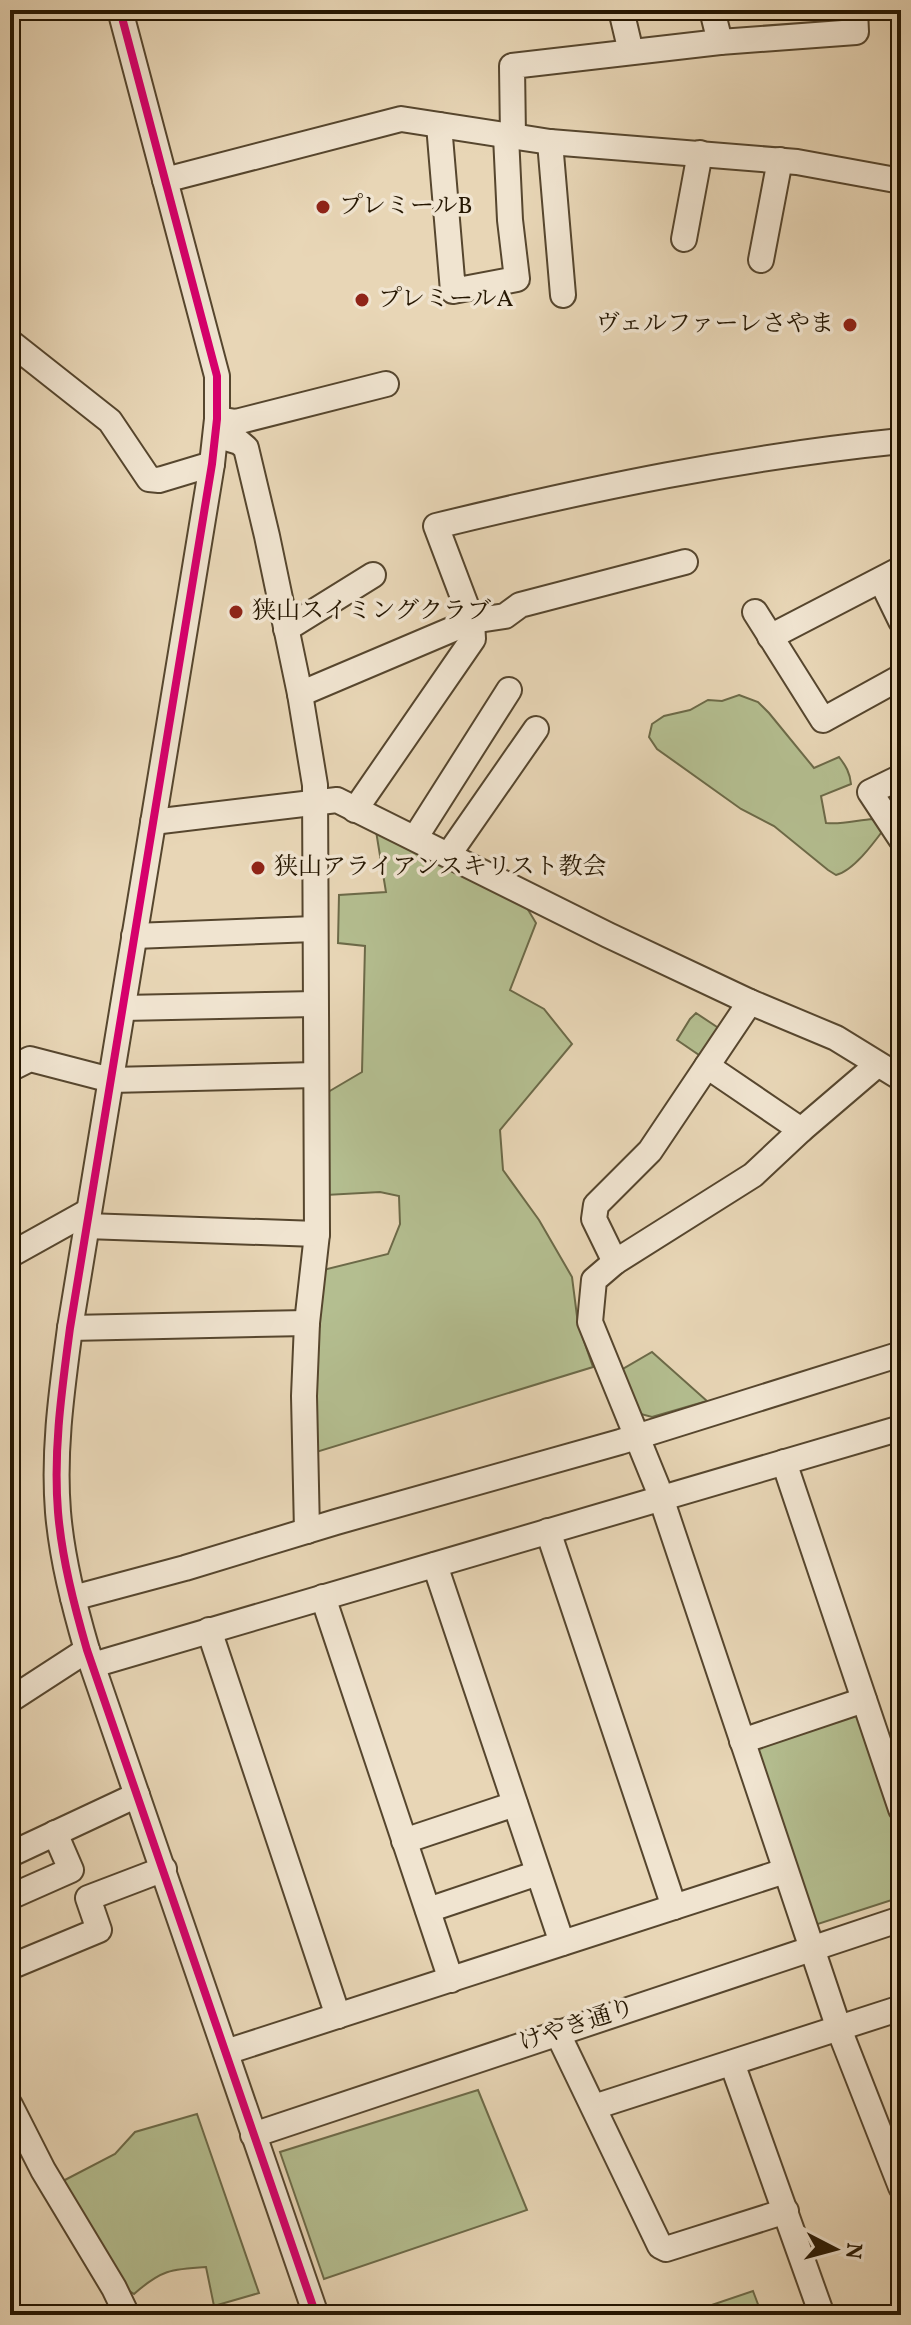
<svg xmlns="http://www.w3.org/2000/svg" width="911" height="2325" viewBox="0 0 911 2325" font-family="Vollkorn,'Noto Serif JP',serif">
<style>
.green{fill:#b4be90;stroke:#6c6a48;stroke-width:2}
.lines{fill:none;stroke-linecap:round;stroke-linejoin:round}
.minor-casing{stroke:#56462e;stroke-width:28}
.minor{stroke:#f0e4d0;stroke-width:24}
.cycleway-casing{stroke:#f0e4d0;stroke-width:13}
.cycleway{stroke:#d6006c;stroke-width:8}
.poi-dot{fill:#8f2418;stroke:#f0e4d0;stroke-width:3}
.labels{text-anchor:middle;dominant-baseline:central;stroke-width:7;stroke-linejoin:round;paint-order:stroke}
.poi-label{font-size:24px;fill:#251601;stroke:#f0e4d0;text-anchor:start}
.street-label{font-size:24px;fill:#251601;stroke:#f0e4d0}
</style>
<rect width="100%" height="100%" fill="#e8d6b6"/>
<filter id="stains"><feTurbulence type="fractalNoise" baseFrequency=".0025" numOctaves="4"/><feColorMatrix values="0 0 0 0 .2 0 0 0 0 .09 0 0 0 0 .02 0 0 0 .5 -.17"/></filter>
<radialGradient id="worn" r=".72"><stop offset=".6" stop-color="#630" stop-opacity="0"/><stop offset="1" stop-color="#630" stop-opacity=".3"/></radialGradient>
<g class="green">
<path d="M 739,695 L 758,702 L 769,713 L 814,768 L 839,757 C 846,766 850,773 851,784 L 821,796 L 826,823 C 841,825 858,820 873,819 L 884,829 C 873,844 853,871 836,875 L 828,870 L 774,826 L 741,809 L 657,749 L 649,737 L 652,724 L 664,716 L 690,710 L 708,700 L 722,701 Z"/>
<path d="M 375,825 L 518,893 L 536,923 L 510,990 L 544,1009 L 572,1044 L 500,1130 L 503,1170 L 539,1220 L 572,1277 L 578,1324 L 593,1367 L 310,1454 L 319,1271 L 388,1254 L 400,1224 L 399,1196 L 380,1192 L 326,1195 L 323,1095 L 362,1072 L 365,946 L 338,943 L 339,895 L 386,892 Z"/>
<path d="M 696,1013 L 723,1031 L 705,1059 L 677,1040 L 690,1019 Z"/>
<path d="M 652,1352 L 707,1401 L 652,1417 L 637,1413 L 616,1373 Z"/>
<path d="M 852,1713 L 861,1715 L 901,1836 L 901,1897 L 818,1924 L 809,1919 L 753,1752 L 759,1744 Z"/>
<path d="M 478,2090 L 527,2210 L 324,2279 L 280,2152 Z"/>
<path d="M 197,2114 L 259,2293 L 214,2306 L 206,2267 C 171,2269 161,2270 134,2294 L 122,2286 L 61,2182 L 115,2154 L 135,2132 Z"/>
<path d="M 753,2291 L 762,2315 L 688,2315 L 688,2313 Z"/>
</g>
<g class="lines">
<defs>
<g id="minor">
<path d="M 120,10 L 217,376 L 217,419 L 212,464 L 70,1328 C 62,1389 53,1450 58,1512 C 62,1559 74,1605 87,1650 L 316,2315"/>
<path d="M 621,10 L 631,52"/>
<path d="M 712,10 L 720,42"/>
<path d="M 439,125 L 453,291 L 517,279 L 510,220 L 506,136"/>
<path d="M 513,137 L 512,66 L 720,42 L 856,32 L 855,10"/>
<path d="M 550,142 L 563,295"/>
<path d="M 165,180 L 401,119 L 550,142 L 797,162 L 901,181"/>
<path d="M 684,239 L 700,153"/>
<path d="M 761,260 L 780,160"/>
<path d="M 10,342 L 110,421 L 149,479 L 159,480 L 212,464"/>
<path d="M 217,419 L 236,422 L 386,384"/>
<path d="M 216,435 L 239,442 L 246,448 L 267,536 L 300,694 L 315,785 L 317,1234 L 307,1323 L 304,1396 L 307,1531"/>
<path d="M 881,580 L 901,621"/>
<path d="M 755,612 L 823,720 L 901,677"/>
<path d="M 286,629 L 373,575"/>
<path d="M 770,637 L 901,569"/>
<path d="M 300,694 L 472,621 L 505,616 L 520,605 L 685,562"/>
<path d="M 901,777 L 870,792 L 901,839"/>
<path d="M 355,810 L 473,639 L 472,621 L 436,526 C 592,488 741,457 901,441"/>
<path d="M 153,822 L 337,800 L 608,935 L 750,1002 L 836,1038 L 901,1078"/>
<path d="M 415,838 L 509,690"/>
<path d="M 449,854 L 536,729"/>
<path d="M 134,936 L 314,929"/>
<path d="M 123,1008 L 315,1004"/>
<path d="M 877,1065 L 801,1130 L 753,1175 L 615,1262 L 594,1280 L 590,1322 L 657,1486 L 839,2029 L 901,2187"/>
<path d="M 707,1066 L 801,1130"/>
<path d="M 10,1069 L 30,1059 L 111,1080 L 316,1075"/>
<path d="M 86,1226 L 317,1234"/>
<path d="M 10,1255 L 89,1211"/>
<path d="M 615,1262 L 594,1219 L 596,1205 L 650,1151 L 750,1002"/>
<path d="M 70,1328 L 307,1323"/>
<path d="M 784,1462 L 901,1809"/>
<path d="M 548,1531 L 674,1907"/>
<path d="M 435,1565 L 562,1943"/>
<path d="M 323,1597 L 451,1980"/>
<path d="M 73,1598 L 185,1568 L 336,1522 L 620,1442 L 901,1354"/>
<path d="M 209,1630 L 338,2016"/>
<path d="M 93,1665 L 901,1428"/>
<path d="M 10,1700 L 87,1650"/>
<path d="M 742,1741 L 864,1700"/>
<path d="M 404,1841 L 515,1804"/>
<path d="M 11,1854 L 137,1795"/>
<path d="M 10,1897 L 71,1870 L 55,1833"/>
<path d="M 428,1910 L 538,1873"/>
<path d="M 10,1967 L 99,1930 L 88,1898 L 164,1869"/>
<path d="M 557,2032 L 660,2246 L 666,2249 L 786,2211"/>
<path d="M 226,2052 L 785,1871"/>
<path d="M 732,2063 L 822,2315"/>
<path d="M 10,2105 L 43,2170 L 114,2288 L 127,2315"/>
<path d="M 594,2107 L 901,2008"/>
<path d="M 253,2135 L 901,1919"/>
</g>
</defs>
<use href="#minor" class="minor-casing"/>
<use href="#minor" class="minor"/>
<defs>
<path id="cycleway" d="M 120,10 L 217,376 L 217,419 L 212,464 L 70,1328 C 62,1389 53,1450 58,1512 C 62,1559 74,1605 87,1650 L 316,2315"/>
</defs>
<use href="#cycleway" class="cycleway-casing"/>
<use href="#cycleway" class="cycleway"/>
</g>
<g class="poi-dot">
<circle cx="323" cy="207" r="8"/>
<circle cx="362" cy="300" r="8"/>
<circle cx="850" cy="325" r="8"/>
<circle cx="236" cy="612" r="8"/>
<circle cx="258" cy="868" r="8"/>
</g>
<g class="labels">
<g class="poi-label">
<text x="339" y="207">プレミールB</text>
<text x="378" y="300">プレミールA</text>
<text x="834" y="325" text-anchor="end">ヴェルファーレさやま</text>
<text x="252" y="612">狭山スイミングクラブ</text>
<text x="274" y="868">狭山アライアンスキリスト教会</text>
</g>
<g class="street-label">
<text transform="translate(577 2026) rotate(-18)">けやき通り</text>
</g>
</g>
<rect width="911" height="2325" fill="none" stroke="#e8d6b6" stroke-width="40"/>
<rect x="12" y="12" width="887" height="2301" fill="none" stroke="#251601" stroke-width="4"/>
<rect x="20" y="20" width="871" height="2285" fill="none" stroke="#251601" stroke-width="2"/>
<g transform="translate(835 2249) rotate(96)" stroke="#f0e4d0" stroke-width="6" paint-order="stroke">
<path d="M0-6L14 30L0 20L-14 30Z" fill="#251601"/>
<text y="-12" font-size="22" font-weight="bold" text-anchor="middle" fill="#251601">N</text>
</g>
<rect width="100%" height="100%" filter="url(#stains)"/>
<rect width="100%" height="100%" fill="url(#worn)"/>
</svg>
